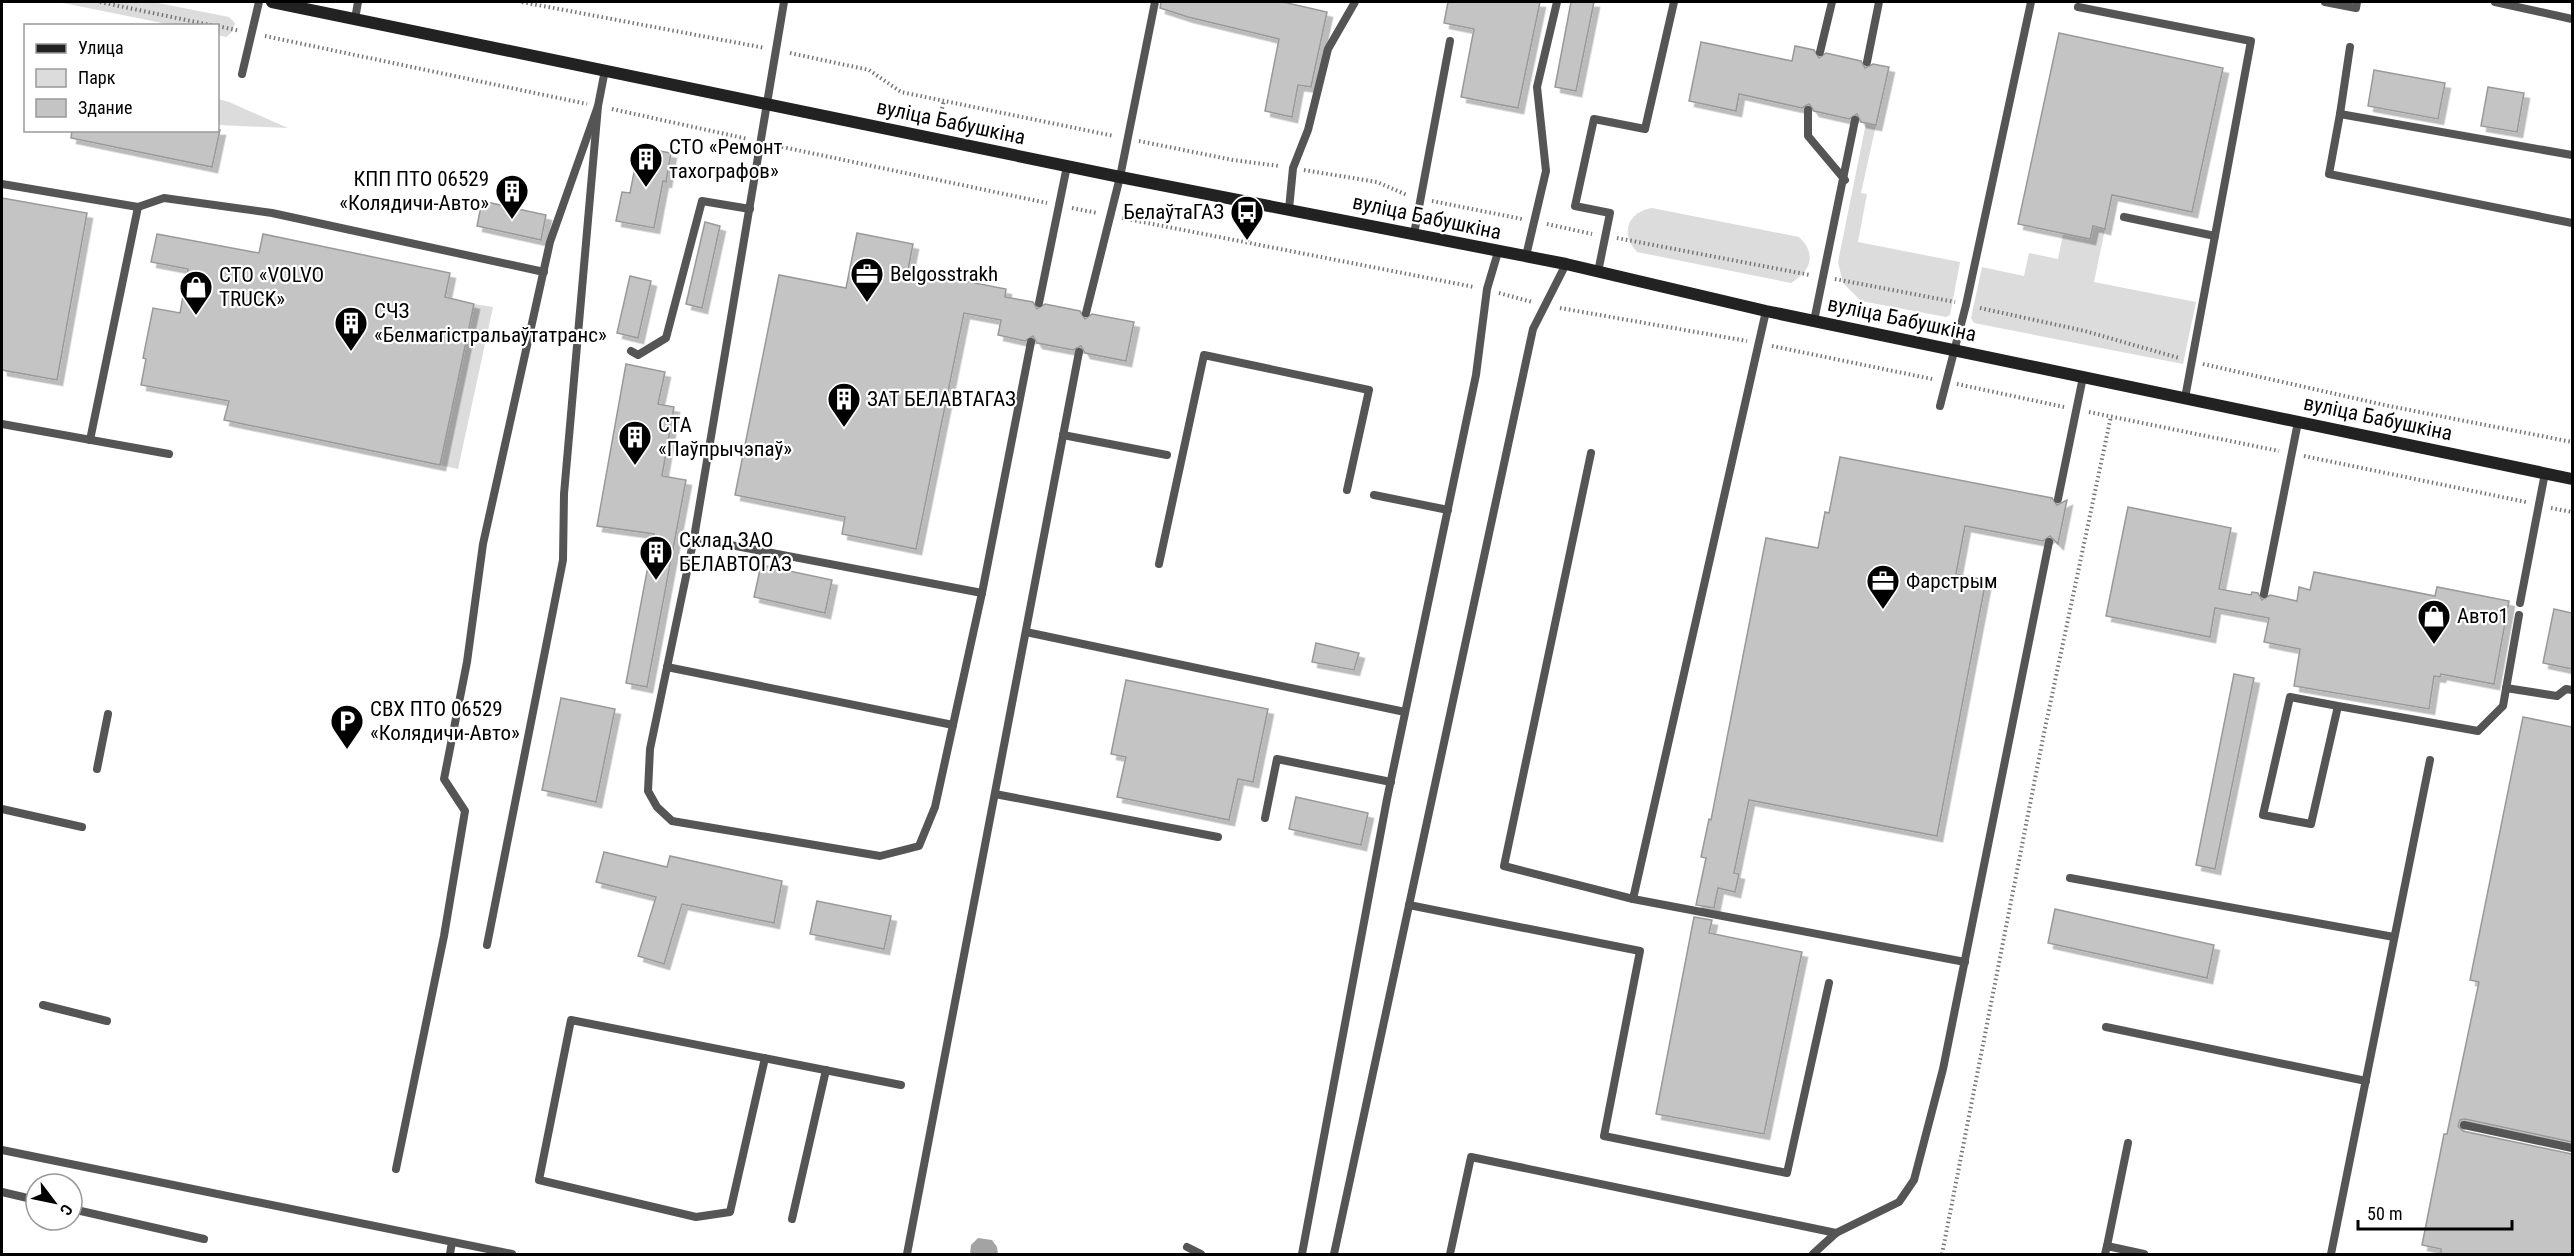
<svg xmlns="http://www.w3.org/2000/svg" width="2574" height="1256" viewBox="0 0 2574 1256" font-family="'Roboto Condensed',sans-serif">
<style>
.green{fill:#dcdcdc}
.water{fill:#a3a3a3}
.building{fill:#c4c4c4;stroke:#999;stroke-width:1.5;filter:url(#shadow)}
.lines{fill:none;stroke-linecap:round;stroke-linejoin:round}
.path{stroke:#777;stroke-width:4;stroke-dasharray:1.5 3;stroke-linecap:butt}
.lane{stroke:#555;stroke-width:8}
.secondary{stroke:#222;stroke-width:12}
.labels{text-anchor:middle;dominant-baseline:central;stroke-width:4.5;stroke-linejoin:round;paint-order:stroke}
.street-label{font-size:21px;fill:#000;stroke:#fff}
.poi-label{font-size:21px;fill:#000;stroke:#fff;text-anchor:start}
</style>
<defs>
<filter id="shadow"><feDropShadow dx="5.5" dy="5.5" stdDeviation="0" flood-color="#0004"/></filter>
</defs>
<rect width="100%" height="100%" fill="#fff"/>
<g class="green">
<path d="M 58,2 L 153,2 L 229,17 L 235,23 L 232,32 L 226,37 L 218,35 L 218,26 L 172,25 Z"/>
<path d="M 218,99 L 229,102 L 288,128 L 218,125 Z"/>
<path d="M 1866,123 L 1876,125 L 1861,193 L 1867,194 L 1858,242 L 1960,262 L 1950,315 L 1946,317 L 1861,301 L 1843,283 L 1838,262 Z"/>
<path d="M 1652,208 L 1799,237 C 1817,254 1811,271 1791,283 L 1637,252 C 1620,234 1627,212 1652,208 Z"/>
<path d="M 2093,227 L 2105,229 L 2094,282 L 2196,302 L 2183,364 L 1974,323 L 1971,318 L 1982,267 L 2024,276 L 2029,253 L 2058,259 L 2063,234 L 2090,239 Z"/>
<path d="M 474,304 L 493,307 L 458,469 L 440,465 Z"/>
</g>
<path class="water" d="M 978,1238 L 992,1240 L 997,1247 L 998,1254 L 970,1254 L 971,1245 Z"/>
<g class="building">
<path d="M 1161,2 L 1283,2 L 1327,12 L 1311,87 L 1298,85 L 1292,117 L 1265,111 L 1279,39 L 1188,17 L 1160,8 Z"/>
<path d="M 1448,2 L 1540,2 L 1518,108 L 1461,97 L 1474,29 L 1444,23 Z"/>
<path d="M 1571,2 L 1594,2 L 1576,91 L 1555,87 Z"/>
<path d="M 2059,33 L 2223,68 L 2192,212 L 2112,195 L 2105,229 L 2093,226 L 2090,239 L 2018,224 Z"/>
<path d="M 1701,42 L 1792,61 L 1795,46 L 1814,50 L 1819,58 L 1826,53 L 1861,61 L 1865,68 L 1873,64 L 1889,67 L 1876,125 L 1861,122 L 1857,114 L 1849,119 L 1814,111 L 1809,104 L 1802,108 L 1739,94 L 1736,111 L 1689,101 Z"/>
<path d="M 2374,70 L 2445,83 L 2438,119 L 2368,106 Z"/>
<path d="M 2488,87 L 2524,93 L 2517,132 L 2481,126 Z"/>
<path d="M 72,130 L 220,130 L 212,167 L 71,138 Z"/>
<path d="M 639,147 L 671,153 L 666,182 L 663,181 L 654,228 L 616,221 L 622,192 L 630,193 Z"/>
<path d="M 2,198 L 87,213 L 57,380 L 2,370 Z"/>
<path d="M 482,201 L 546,215 L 541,240 L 477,226 Z"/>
<path d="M 705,222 L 720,226 L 702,308 L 686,304 Z"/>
<path d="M 857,233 L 913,244 L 908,270 L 1006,289 L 1005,297 L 1033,302 L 1037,309 L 1045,304 L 1080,311 L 1085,319 L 1092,314 L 1134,322 L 1126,361 L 1085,353 L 1081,346 L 1073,350 L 1037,343 L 1033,336 L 1025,341 L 998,335 L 1001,320 L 964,313 L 916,549 L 842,534 L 845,517 L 735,495 L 779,275 L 846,288 Z"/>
<path d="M 157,234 L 259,253 L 263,234 L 450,273 L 445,297 L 474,304 L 440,465 L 224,420 L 229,401 L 141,385 L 146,359 L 143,358 L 153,308 L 180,313 L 188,269 L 151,262 Z"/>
<path d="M 630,276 L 651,281 L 638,338 L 617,333 Z"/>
<path d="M 626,364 L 665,372 L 658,404 L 674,407 L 662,476 L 686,480 L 647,687 L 626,683 L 654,534 L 597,526 Z"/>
<path d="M 1840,457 L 2052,498 L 2057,505 L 2067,500 L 2058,544 L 2050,536 L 2043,541 L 1965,526 L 1956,574 L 1986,580 L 1937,836 L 1749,800 L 1734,873 L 1739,874 L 1735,892 L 1718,888 L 1714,908 L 1696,905 L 1706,858 L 1701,857 L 1709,819 L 1711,820 L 1766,538 L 1818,548 L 1825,512 L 1829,513 Z"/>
<path d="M 2128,507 L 2231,528 L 2219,589 L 2251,595 L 2252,592 L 2258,593 L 2262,600 L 2270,595 L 2297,601 L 2299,587 L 2310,590 L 2314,572 L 2435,596 L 2437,587 L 2509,601 L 2494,684 L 2441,674 L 2440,677 L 2434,676 L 2429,709 L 2294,686 L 2300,649 L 2264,642 L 2269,618 L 2215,608 L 2210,637 L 2106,616 Z"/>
<path d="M 761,565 L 832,580 L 825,613 L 754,597 Z"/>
<path d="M 2554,609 L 2572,613 L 2572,669 L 2543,663 Z"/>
<path d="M 1316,643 L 1359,653 L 1354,670 L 1312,662 Z"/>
<path d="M 2234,674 L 2254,678 L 2215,869 L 2196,865 Z"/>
<path d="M 1126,680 L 1268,709 L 1253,782 L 1238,779 L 1229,820 L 1117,797 L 1126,757 L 1111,754 Z"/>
<path d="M 561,698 L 615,709 L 596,802 L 542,790 Z"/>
<path d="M 2523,717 L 2572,727 L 2572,1142 L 2465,1119 L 2460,1120 L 2458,1126 L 2463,1131 L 2572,1154 L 2572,1254 L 2441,1254 L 2441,1249 L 2422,1245 L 2444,1134 L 2447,1134 L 2479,982 L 2470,980 Z"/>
<path d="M 1296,797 L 1368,813 L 1361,845 L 1289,829 Z"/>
<path d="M 604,852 L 667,867 L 670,856 L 782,881 L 774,923 L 682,904 L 664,964 L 638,956 L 656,897 L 596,882 Z"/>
<path d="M 817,901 L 891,916 L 884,949 L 810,934 Z"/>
<path d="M 2055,909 L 2214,945 L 2207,978 L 2048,943 Z"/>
<path d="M 1694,917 L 1712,920 L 1709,933 L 1802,952 L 1764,1134 L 1656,1114 Z"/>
</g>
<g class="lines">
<g class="path">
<path d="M 100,2 L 215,26"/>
<path d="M 522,2 L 765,48"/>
<path d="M 218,26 L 240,31"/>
<path d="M 265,36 L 587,104"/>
<path d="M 790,53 L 869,70 L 901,92 L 1114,136"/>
<path d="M 612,109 L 748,139"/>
<path d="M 938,126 L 944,100"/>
<path d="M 1139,141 L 1233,160 L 1279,166"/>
<path d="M 773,145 L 1047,203"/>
<path d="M 1304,170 L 1377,182 L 1407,195"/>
<path d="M 1432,201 L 1522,219"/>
<path d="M 1072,208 L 1097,213"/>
<path d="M 1122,218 L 1474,287"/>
<path d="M 1547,224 L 1592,234"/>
<path d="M 1617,238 L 1810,275"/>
<path d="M 1247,241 L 1252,219"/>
<path d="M 1835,279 L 1955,302"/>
<path d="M 1499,293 L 1532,302"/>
<path d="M 1560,308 L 1747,341"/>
<path d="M 1980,308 L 2085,331 L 2179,358"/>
<path d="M 1772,346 L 1932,379"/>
<path d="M 2203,364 L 2389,406 L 2572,442"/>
<path d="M 1957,384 L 2064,407"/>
<path d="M 2089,412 L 2279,451"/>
<path d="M 2304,456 L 2526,502"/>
<path d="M 2551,508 L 2572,512"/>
<path d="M 1942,1254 L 2044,733 L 2111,416"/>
</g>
<g class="lane">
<path d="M 784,2 L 694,538 L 650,749 L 648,791 L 657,807 L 672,821 L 880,856 L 919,846 L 935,807 L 982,593 L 1031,342"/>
<path d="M 2325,2 L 2356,8 L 2357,2"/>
<path d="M 2495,2 L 2572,19"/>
<path d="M 2078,7 L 2251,41 L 2185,398"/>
<path d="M 355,19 L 358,2"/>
<path d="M 1820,52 L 1832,2"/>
<path d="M 1867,62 L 1879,2"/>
<path d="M 242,74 L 259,2"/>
<path d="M 1808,110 L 1808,136 L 1845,180"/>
<path d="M 2340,114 L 2350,47"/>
<path d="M 2572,155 L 2340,114 L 2329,174 L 2572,223"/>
<path d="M 2,184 L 138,207 L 164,198 L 272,213 L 544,272"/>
<path d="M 1289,209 L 1293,168 L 1308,130 L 1328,49 L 1355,2"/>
<path d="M 2124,217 L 2215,236"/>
<path d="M 1414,234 L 1450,41"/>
<path d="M 1526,256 L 1546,171 L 1537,87 L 1557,2"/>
<path d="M 1598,272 L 1610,213 L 1575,206 L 1594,119 L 1645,129 L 1674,2"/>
<path d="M 1039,303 L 1067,166"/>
<path d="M 1766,311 L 1633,899 L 1965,962"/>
<path d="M 1086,313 L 1120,177 L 1155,2"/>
<path d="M 1814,321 L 1855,120"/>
<path d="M 631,351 L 638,355 L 666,338 L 702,201 L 750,209"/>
<path d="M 1940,406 L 1966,305 L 2031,2"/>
<path d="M 2,424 L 169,454"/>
<path d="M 1063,435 L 1167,455"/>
<path d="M 90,440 L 138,207"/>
<path d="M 1591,453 L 1504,866 L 1633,899"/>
<path d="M 1374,495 L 1448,510"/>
<path d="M 2058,499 L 2083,377"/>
<path d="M 694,538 L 982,593"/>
<path d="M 1159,564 L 1204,355 L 1369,390 L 1347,490"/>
<path d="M 2264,594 L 2298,422"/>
<path d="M 2520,603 L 2545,473"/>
<path d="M 1026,632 L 1405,712"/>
<path d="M 667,667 L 953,725"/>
<path d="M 2506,688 L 2557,696 L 2566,689 L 2572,690"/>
<path d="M 2338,706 L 2290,697 L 2263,815 L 2311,824 L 2338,706 L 2478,731 L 2503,706 L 2519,615"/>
<path d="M 97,769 L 108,714"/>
<path d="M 995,794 L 1218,837"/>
<path d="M 2,809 L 82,827"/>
<path d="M 1265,818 L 1277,759 L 1391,782"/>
<path d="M 2070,878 L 2394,937"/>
<path d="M 1409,905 L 1640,951 L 1604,1136 L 1787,1173 L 1829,983"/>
<path d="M 487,945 L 563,560 L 564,494 L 598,106 L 605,70"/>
<path d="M 43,1005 L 107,1021"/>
<path d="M 2106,1027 L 2366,1081"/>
<path d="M 765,1058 L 730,1212 L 696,1217 L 539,1180 L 571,1020 C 681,1042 791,1064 901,1085"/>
<path d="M 2464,1125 L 2572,1148"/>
<path d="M 2,1150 L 512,1254"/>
<path d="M 396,1169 L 444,936 L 465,811 L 444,779 L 467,662 L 483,544 L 550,242 L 598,106"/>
<path d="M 2,1192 L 36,1200"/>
<path d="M 72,1209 L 204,1239"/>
<path d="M 792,1219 L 826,1070"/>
<path d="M 2107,1246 L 2128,1143"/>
<path d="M 1187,1247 L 1201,1254"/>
<path d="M 450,1254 L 452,1242"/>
<path d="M 907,1254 L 1079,352"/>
<path d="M 1302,1254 L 1387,799 L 1476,375 L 1487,289 L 1498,252"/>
<path d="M 1334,1254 L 1533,329 L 1566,264"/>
<path d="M 1450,1254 L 1471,1157 L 1836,1233"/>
<path d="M 1813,1254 L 1836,1233 L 1899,1202 L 1914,1180 L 1943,1069 L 2049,542"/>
<path d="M 2105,1254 L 2107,1246 L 2144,1254"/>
<path d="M 2331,1254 L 2430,760"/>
</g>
<path class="secondary" d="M 272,2 L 1120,177 L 1566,264 L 1766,311 L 2572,479"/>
</g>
<defs>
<symbol id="building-pin" viewBox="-11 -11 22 30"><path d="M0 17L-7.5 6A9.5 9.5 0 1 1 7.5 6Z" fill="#000" stroke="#fff"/><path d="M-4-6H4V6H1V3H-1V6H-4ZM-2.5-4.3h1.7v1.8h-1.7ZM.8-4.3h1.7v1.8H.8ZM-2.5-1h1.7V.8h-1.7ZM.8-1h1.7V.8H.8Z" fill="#fff"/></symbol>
<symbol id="bus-pin" viewBox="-11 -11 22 30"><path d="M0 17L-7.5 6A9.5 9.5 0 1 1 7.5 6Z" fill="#000" stroke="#fff"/><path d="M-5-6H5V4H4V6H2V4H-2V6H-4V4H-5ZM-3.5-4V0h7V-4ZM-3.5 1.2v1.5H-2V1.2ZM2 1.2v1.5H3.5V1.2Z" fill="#fff"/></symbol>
<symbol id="office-pin" viewBox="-11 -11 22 30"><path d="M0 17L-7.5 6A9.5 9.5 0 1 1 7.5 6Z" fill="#000" stroke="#fff"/><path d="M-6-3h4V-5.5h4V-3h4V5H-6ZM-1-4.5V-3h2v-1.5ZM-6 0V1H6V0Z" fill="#fff"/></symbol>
<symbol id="shop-pin" viewBox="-11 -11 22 30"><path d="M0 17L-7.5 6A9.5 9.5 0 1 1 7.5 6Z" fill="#000" stroke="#fff"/><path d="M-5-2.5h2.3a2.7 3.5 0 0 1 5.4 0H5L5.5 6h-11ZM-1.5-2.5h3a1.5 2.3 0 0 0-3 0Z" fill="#fff"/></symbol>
<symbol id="parking-pin" viewBox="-11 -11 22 30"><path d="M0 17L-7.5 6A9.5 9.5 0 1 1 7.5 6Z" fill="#000" stroke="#fff"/><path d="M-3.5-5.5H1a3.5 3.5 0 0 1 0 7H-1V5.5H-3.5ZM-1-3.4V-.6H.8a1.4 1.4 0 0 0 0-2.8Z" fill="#fff"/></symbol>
</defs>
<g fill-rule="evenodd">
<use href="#building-pin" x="627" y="140" width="38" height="52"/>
<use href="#building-pin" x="493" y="172" width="38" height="52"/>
<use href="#bus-pin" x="1228" y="193" width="38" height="52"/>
<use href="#office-pin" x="848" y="255" width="38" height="52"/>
<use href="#shop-pin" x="177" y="268" width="38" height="52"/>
<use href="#building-pin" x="332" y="304" width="38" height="52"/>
<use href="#building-pin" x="825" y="380" width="38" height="52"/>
<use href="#building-pin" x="616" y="418" width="38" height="52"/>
<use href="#building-pin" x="637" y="533" width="38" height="52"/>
<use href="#office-pin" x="1864" y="562" width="38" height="52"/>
<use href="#shop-pin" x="2415" y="597" width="38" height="52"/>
<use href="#parking-pin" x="328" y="702" width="38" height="52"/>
</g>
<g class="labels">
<g class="street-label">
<text transform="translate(951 122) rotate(12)">вуліца Бабушкіна</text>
<text transform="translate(1427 217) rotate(12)">вуліца Бабушкіна</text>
<text transform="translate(1902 319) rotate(12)">вуліца Бабушкіна</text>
<text transform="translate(2378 418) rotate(12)">вуліца Бабушкіна</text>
</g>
<g class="poi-label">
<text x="669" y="147">СТО «Ремонт<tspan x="669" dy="24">тахографов»</tspan></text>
<text x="489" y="179" text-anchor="end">КПП ПТО 06529<tspan x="489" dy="24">«Колядичи-Авто»</tspan></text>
<text x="1224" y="212" text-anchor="end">БелаўтаГАЗ</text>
<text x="890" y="274">Belgosstrakh</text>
<text x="219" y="275">СТО «VOLVO<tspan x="219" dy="24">TRUCK»</tspan></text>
<text x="374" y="311">СЧЗ<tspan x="374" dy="24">«Белмагістральаўтатранс»</tspan></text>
<text x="867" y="399">ЗАТ БЕЛАВТАГАЗ</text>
<text x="658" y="425">СТА<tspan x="658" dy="24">«Паўпрычэпаў»</tspan></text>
<text x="679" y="540">Склад ЗАО<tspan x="679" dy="24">БЕЛАВТОГАЗ</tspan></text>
<text x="1906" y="581">Фарстрым</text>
<text x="2457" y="616">Авто1</text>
<text x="370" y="709">СВХ ПТО 06529<tspan x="370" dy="24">«Колядичи-Авто»</tspan></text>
</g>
</g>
<rect width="2574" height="1256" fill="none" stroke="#000000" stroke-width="6"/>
<rect x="24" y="24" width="195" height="108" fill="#ffffff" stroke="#999999" stroke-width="1.5"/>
<rect x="36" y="44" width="30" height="9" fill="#222222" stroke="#999999" stroke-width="1.5"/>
<text x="78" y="54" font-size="18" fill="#000000">Улица</text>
<rect x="36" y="69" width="30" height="18" fill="#dcdcdc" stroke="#999999" stroke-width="1.5"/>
<text x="78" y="84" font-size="18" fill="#000000">Парк</text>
<rect x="36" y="99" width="30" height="18" fill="#c4c4c4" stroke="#999999" stroke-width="1.5"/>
<text x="78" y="114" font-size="18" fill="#000000">Здание</text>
<g transform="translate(54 1202) rotate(122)"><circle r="28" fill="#ffffff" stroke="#999999" stroke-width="1.5"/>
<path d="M0-4.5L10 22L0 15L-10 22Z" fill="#000000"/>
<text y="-9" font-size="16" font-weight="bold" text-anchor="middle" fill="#000000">С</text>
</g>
<path d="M2358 1220v9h154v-9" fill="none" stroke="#000000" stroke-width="3"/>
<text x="2367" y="1220" font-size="18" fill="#000000" stroke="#ffffff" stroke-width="4.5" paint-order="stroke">50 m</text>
</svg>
